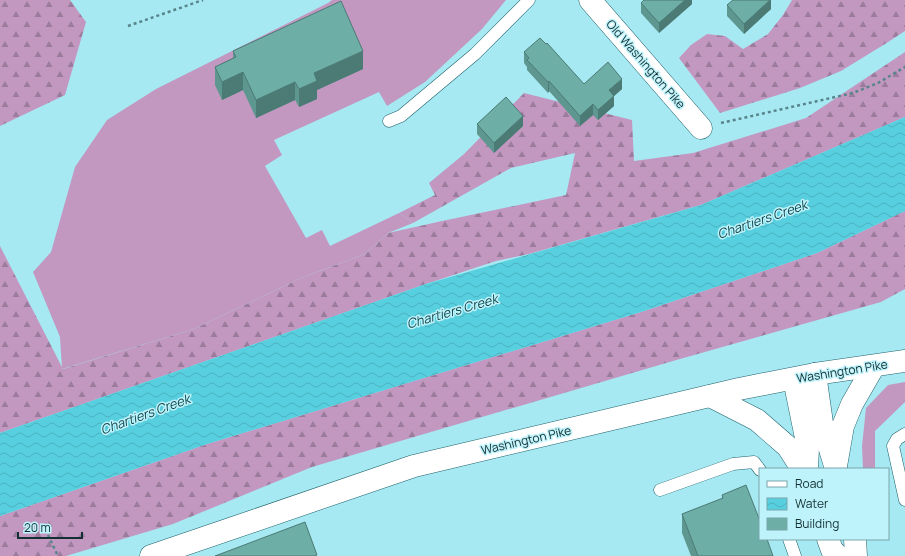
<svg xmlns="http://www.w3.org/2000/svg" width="905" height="556" viewBox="0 0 905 556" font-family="Manrope,sans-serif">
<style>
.grass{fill:#c298c1}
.forest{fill:url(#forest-firs)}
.water{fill:url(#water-waves)}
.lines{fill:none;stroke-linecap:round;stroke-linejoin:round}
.service-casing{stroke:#1e626b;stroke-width:13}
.minor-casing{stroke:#1e626b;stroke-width:23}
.primary-casing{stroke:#1e626b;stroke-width:23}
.path{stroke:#57858b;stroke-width:2.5;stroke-dasharray:3 3;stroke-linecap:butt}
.service{stroke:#fff;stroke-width:12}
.minor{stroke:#fff;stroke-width:22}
.primary{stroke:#fff;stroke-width:22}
.wall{fill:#5e9690}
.shaded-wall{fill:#4c7a75}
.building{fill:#6daea7;stroke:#4c7a75}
.labels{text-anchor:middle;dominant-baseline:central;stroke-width:3;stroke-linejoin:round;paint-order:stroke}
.street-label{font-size:12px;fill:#132f32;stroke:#bff3fb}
.water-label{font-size:13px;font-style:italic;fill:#0e454b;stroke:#bff3fb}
</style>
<defs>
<pattern id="forest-firs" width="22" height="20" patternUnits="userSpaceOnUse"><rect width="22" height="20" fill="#c298c1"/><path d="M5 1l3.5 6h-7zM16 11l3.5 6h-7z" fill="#9c7c9d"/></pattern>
<pattern id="water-waves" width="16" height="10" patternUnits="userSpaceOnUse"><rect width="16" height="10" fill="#57cfdf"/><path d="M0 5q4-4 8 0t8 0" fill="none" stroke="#4bb2c0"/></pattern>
</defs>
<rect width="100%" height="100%" fill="#a7e9f2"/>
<g class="grass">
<path d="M 332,0 L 506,0 L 482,29 L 425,82 L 387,106 L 379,92 L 274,140 L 282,155 L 265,166 L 306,238 L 322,230 L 330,246 L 399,213 L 413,223 L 388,233 L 365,254 L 301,278 L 194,329 L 62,369 L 60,337 L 33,272 L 51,252 L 75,167 L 107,120 L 156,89 L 328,3 Z"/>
<path d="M 905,382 L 905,402 L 875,431 L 875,469 L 863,469 L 862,446 L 866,408 L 888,385 Z"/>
</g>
<g class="forest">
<path d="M 0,0 L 70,0 L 86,22 L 65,95 L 0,126 Z"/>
<path d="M 792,0 L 905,0 L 905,31 L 885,44 L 841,71 L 800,88 L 720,113 L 679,58 L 691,45 L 707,34 L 725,36 L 743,49 L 768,34 L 783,15 Z"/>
<path d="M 905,52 L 905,117 L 701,205 L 529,254 L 496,261 L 426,284 L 0,433 L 0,246 L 63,369 L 194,329 L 301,278 L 365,254 L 388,233 L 442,221 L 566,195 L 575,153 L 511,168 L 413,223 L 399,213 L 435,195 L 429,183 L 464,154 L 524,93 L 632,120 L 634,161 L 693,153 L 806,118 Z"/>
<path d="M 905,211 L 905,289 L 881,302 L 673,361 L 312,467 L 173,524 L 66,556 L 0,556 L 0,516 L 207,444 L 641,312 L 817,253 Z"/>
</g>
<path class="water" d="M 905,117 L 905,211 L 817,253 L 641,312 L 207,444 L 0,516 L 0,433 L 426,284 L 701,205 Z"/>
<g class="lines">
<defs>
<g id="service">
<path d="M 389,121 L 401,116 L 475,54 L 529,0"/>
<path d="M 905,434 L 897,439 L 893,446 L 905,500"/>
<path d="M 660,490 L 733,464 L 754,462 L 760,470"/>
<path d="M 789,539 L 795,556"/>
</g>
<g id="minor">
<path d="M 590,0 L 701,128"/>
<path d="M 815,374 L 822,423 L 836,469"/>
<path d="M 794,379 L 808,448 L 807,469"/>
<path d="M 828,539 L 832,550 L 838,556"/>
<path d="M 855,539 L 856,556"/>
</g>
<g id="primary">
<path d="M 710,396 L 757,420 L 788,447 L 802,469"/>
<path d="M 836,466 L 843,426 L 852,404 L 874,366"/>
<path d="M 151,556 L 414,466 L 739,389 L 815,374 L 905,361"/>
</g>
</defs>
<use href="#service" class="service-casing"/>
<use href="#minor" class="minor-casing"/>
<use href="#primary" class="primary-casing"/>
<g class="path">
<path d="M 128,26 L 203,0"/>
<path d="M 721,123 L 853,93 L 878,83 L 905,67"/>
<path d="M 48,535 L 58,556"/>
</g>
<use href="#service" class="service"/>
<use href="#minor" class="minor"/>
<use href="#primary" class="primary"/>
</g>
<g class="wall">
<path d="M 692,0 L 692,4 L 659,33 L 641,13 L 641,3 Z"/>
<path d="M 771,0 L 771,9 L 744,34 L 727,16 L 727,5 Z"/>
<path d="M 233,51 L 363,69 L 317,90 L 317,99 L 299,107 L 295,100 L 256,118 L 243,90 L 222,100 L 215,85 L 215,67 L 233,58 Z"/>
<path d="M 524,52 L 584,84 L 622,89 L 614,96 L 614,106 L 598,120 L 593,115 L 580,126 L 549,91 L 548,93 L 527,70 L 527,67 L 524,63 Z"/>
<path d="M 477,124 L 523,126 L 494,153 L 477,134 Z"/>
<path d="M 722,495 L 773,556 L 691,556 L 682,533 L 682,514 L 722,499 Z"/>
</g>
<g class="shaded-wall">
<path d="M 685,0 L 692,0 L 692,4 L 659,33 L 659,23 Z"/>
<path d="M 770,0 L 771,0 L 771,9 L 744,34 L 744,24 Z"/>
<path d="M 363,51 L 363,69 L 317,90 L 317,99 L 299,107 L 299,89 L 314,73 Z"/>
<path d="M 243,72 L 243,90 L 222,100 L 222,82 Z"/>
<path d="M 622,79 L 622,89 L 614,96 L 614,106 L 598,120 L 598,110 L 609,90 Z"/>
<path d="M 549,81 L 549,91 L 548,93 L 548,82 Z"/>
<path d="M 295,82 L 295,100 L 256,118 L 256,100 Z"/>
<path d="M 593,104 L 593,115 L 580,126 L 580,116 Z"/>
<path d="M 523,116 L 523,126 L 494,153 L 494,143 Z"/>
</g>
<g class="building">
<path d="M 644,0 L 685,0 L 659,23 L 641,3 Z"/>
<path d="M 733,0 L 770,0 L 744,24 L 727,5 Z"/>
<path d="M 341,1 L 363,51 L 314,73 L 317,81 L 299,89 L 295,82 L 256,100 L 243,72 L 222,82 L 215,67 L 236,57 L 233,51 Z"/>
<path d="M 540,38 L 546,44 L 547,43 L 584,84 L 608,62 L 622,79 L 609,90 L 614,96 L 598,110 L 593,104 L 580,116 L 549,81 L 548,82 L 527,60 L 529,58 L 524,52 Z"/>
<path d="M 506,97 L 523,116 L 494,143 L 477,124 Z"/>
<path d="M 746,485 L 760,521 L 760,539 L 767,539 L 773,556 L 698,556 L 682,514 L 723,498 L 722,495 Z"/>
<path d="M 305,522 L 317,555 L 314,556 L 215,556 Z"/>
</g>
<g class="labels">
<g class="street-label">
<text transform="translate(646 64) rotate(49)">Old Washington Pike</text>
<text transform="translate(842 371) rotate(-9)">Washington Pike</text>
<text transform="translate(526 440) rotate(-13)">Washington Pike</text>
</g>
<g class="water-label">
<text transform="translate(762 219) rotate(-19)">Chartiers Creek</text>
<text transform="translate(452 311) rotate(-16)">Chartiers Creek</text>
<text transform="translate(145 414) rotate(-20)">Chartiers Creek</text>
</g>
</g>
<rect x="759" y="468" width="130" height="72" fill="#bff3fb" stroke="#7aa5ab"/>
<rect x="767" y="481" width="20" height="6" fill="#ffffff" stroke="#7aa5ab"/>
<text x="795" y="488" font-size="12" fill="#132f32">Road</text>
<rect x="767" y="498" width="20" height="12" fill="url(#water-waves)" stroke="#7aa5ab"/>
<text x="795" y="508" font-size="12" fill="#132f32">Water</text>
<rect x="767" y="518" width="20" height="12" fill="#6daea7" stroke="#7aa5ab"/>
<text x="795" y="528" font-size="12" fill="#132f32">Building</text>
<path d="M18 532v6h64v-6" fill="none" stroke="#132f32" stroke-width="2"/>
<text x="24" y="532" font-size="12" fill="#132f32" stroke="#bff3fb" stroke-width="3" paint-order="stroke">20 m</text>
</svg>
